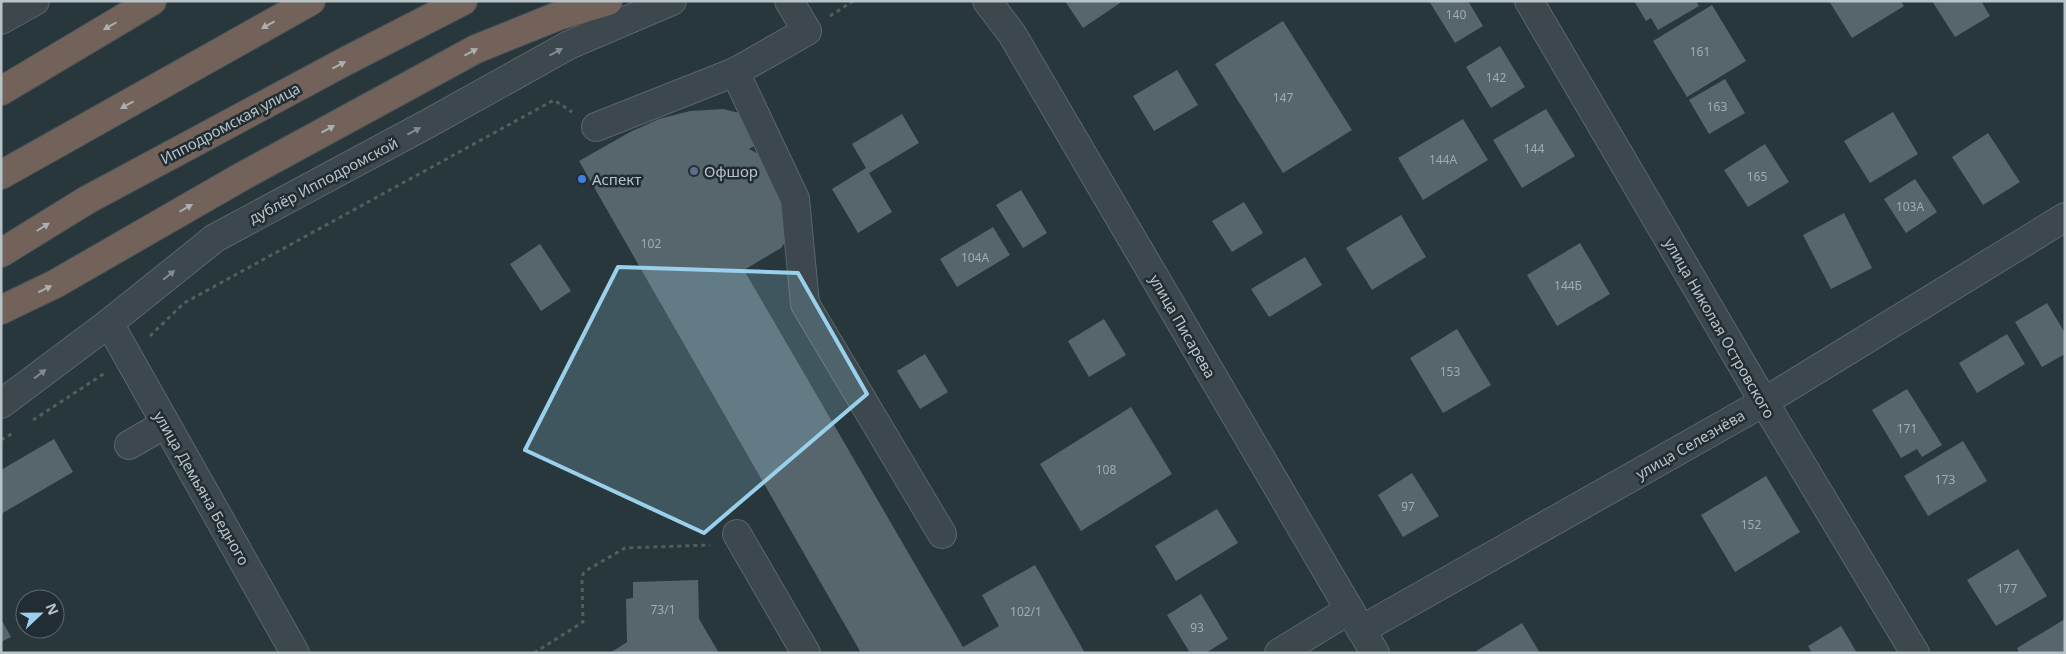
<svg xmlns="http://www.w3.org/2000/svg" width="2066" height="654" viewBox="0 0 2066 654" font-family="'Noto Sans',sans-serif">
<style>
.building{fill:#56666c}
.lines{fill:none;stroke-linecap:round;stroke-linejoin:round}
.minor-casing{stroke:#5a666b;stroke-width:30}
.highway-casing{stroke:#475358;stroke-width:30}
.path{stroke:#4f615e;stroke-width:3;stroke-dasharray:4 4;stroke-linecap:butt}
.minor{stroke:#3c484d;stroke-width:28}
.highway{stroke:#72625a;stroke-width:28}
.oneway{fill:#aab0b2}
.oneway2{fill:#808c91}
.marked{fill:#9ad0eb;fill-opacity:0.2;stroke:#9ad0eb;stroke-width:4;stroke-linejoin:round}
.service-dot{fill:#5c6f8a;stroke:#212d32;stroke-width:2}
.shop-dot{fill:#3f7fe0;stroke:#212d32;stroke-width:2}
.labels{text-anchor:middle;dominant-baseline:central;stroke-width:5;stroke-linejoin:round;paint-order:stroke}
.number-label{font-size:12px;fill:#a0acb1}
.street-label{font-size:15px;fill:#b8c3c8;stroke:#212d32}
.poi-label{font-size:15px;fill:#b8c3c8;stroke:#212d32;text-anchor:start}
</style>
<rect width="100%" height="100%" fill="#28373c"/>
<g class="building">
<path d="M 1065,1 L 1123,1 L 1083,28 Z"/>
<path d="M 1429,1 L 1468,1 L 1483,26 L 1455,43 Z"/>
<path d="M 1634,1 L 1696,1 L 1699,6 L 1658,30 L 1651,18 L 1646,21 Z"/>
<path d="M 1829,1 L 1901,1 L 1904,6 L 1852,38 Z"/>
<path d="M 1932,1 L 1981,1 L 1990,16 L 1955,37 Z"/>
<path d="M 1712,5 L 1746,61 L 1687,97 L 1653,41 Z"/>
<path d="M 1283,21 L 1352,130 L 1283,173 L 1215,64 Z"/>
<path d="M 1500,46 L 1525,87 L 1491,108 L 1466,67 Z"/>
<path d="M 1177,70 L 1198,105 L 1154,131 L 1133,96 Z"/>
<path d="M 1725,79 L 1745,113 L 1709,134 L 1689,100 Z"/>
<path d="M 723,109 L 748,115 L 763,141 L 749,149 L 768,159 L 782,175 L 790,235 L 781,248 L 744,270 L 963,647 L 999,626 L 982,595 L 1035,565 L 1085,653 L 861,653 L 579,161 L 630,132 L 659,119 L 690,111 Z"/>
<path d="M 1546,109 L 1575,156 L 1522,188 L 1493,140 Z"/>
<path d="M 1893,112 L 1918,154 L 1870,183 L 1844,141 Z"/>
<path d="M 902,114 L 919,143 L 869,173 L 892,212 L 858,233 L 832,189 L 866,168 L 852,144 Z"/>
<path d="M 1463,119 L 1488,160 L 1423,200 L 1398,158 Z"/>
<path d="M 1988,133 L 2020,182 L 1983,205 L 1952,157 Z"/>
<path d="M 1765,144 L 1789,182 L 1748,207 L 1724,170 Z"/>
<path d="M 1915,179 L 1937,212 L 1906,233 L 1884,199 Z"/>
<path d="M 1021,190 L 1047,233 L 1023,248 L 996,205 Z"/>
<path d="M 1244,202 L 1263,233 L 1232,252 L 1212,221 Z"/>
<path d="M 1844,213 L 1872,268 L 1831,289 L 1803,235 Z"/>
<path d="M 1401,215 L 1426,257 L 1372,290 L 1346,248 Z"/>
<path d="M 993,227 L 1010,255 L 957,287 L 940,259 Z"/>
<path d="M 1580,243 L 1610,294 L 1557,326 L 1527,275 Z"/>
<path d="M 540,244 L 571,291 L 541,311 L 510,264 Z"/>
<path d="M 1305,257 L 1322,285 L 1269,317 L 1251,289 Z"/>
<path d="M 2047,303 L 2065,333 L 2065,354 L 2042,367 L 2015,322 Z"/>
<path d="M 1104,319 L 1126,355 L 1089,377 L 1068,341 Z"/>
<path d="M 1457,329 L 1491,385 L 1443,413 L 1410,358 Z"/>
<path d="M 2007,334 L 2025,364 L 1977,393 L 1959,363 Z"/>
<path d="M 925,354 L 948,392 L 920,409 L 897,371 Z"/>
<path d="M 1907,389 L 1942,445 L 1922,457 L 1917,449 L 1901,458 L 1872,410 Z"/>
<path d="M 1131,407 L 1172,474 L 1081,531 L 1040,464 Z"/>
<path d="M 54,439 L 73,472 L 1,514 L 1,470 Z"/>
<path d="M 1963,441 L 1987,481 L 1928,516 L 1904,476 Z"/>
<path d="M 1412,473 L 1439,516 L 1403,537 L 1378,495 Z"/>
<path d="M 1766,476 L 1800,532 L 1735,572 L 1701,515 Z"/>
<path d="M 1217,509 L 1238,543 L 1176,581 L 1155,546 Z"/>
<path d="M 2018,549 L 2047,596 L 1996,626 L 1967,580 Z"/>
<path d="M 698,580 L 699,619 L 719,653 L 610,653 L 627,642 L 626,599 L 633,598 L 633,582 Z"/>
<path d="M 1201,594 L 1228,639 L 1206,653 L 1190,653 L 1167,615 Z"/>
<path d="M 1,619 L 11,637 L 1,642 Z"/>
<path d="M 2065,619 L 2065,653 L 2019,653 L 2017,648 Z"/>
<path d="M 1522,623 L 1540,653 L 1473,653 Z"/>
<path d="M 1841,626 L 1857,653 L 1812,653 L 1808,646 Z"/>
</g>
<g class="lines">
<defs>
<g id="minor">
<path d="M 789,1 L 807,31 L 735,72 L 795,199 L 805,304 L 942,534"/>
<path d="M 987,1 L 1012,34 L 1375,653"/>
<path d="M 1529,1 L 1764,402 L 1915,653"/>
<path d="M 1,20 L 35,1"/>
<path d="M 596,127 L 735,72"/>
<path d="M 109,323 L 295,653"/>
<path d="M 1,404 L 109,323 L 215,238 L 429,123 L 569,45 L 672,1"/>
<path d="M 129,445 L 165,424"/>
<path d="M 737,534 L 806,653"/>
<path d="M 1361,630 L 1764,402 L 2065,217"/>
<path d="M 1279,653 L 1349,610"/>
</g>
<g id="highway">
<path d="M 1,91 L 152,1"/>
<path d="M 1,175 L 311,1"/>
<path d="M 1,253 L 87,200 L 344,62 L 463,1"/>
<path d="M 1,310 L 55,284 L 241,177 L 476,49 L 558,16 L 608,1"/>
</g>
</defs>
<use href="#minor" class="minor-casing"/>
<use href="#highway" class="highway-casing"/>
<g class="path">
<path d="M 830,16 L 853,1"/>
<path d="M 150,336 L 184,303 L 554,100 L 572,112"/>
<path d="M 33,420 L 105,373"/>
<path d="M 1,440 L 15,432"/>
<path d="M 534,653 L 583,622 L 582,581 L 583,574 L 587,570 L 625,548 L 710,545"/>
</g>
<use href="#minor" class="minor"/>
<use href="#highway" class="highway"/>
</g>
<defs><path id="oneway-solid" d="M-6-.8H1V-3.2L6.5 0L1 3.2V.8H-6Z" transform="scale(1.25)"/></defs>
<g class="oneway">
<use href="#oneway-solid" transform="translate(268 25) rotate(151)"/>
<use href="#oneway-solid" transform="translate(110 26) rotate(150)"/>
<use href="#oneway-solid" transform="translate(471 52) rotate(-28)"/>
<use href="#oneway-solid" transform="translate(339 65) rotate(-28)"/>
<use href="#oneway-solid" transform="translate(127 105) rotate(151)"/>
<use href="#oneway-solid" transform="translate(328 129) rotate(-29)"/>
<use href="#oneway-solid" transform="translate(186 208) rotate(-30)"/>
<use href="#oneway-solid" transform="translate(43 227) rotate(-32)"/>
<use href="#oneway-solid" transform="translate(45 289) rotate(-26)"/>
</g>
<g class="oneway2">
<use href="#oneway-solid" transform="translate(556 52) rotate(-29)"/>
<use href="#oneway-solid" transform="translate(414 131) rotate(-28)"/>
<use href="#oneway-solid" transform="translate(169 275) rotate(-39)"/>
<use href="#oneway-solid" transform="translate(40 374) rotate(-37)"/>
</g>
<path class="marked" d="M 618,267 L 798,273 L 867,394 L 704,533 L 525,450 Z"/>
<circle class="service-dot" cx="694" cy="171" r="5"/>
<circle class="shop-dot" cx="582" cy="179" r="5"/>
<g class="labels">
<g class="number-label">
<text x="1456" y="14">140</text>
<text x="1700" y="51">161</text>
<text x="1496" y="77">142</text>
<text x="1283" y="97">147</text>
<text x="1717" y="106">163</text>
<text x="1534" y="148">144</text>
<text x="1443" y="159">144А</text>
<text x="1757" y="176">165</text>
<text x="1910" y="206">103А</text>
<text x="651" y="243">102</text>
<text x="975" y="257">104А</text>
<text x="1568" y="285">144Б</text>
<text x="1450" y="371">153</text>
<text x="1907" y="428">171</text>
<text x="1106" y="469">108</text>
<text x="1945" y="479">173</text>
<text x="1408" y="506">97</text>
<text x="1751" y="524">152</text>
<text x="2007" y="588">177</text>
<text x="663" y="609">73/1</text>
<text x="1026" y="611">102/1</text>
<text x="1197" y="627">93</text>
</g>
<g class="street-label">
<text transform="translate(230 123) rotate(-28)">Ипподромская улица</text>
<text transform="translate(323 180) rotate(-28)">дублёр Ипподромской</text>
<text transform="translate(1183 326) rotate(60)">улица Писарева</text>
<text transform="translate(1720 328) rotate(60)">улица Николая Островского</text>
<text transform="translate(1690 444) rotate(-30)">улица Селезнёва</text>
<text transform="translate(202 488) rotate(60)">улица Демьяна Бедного</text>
</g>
<g class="poi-label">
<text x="704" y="171">Офшор</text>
<text x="592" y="179">Аспект</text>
</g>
</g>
<rect width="2066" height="654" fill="none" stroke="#b8c3c8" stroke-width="5"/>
<g transform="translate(40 614) rotate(68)"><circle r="24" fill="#212d32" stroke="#5d696e"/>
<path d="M0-4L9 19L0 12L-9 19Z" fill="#9ad0eb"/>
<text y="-8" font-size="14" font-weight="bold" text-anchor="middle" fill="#b8c3c8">N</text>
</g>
</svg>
